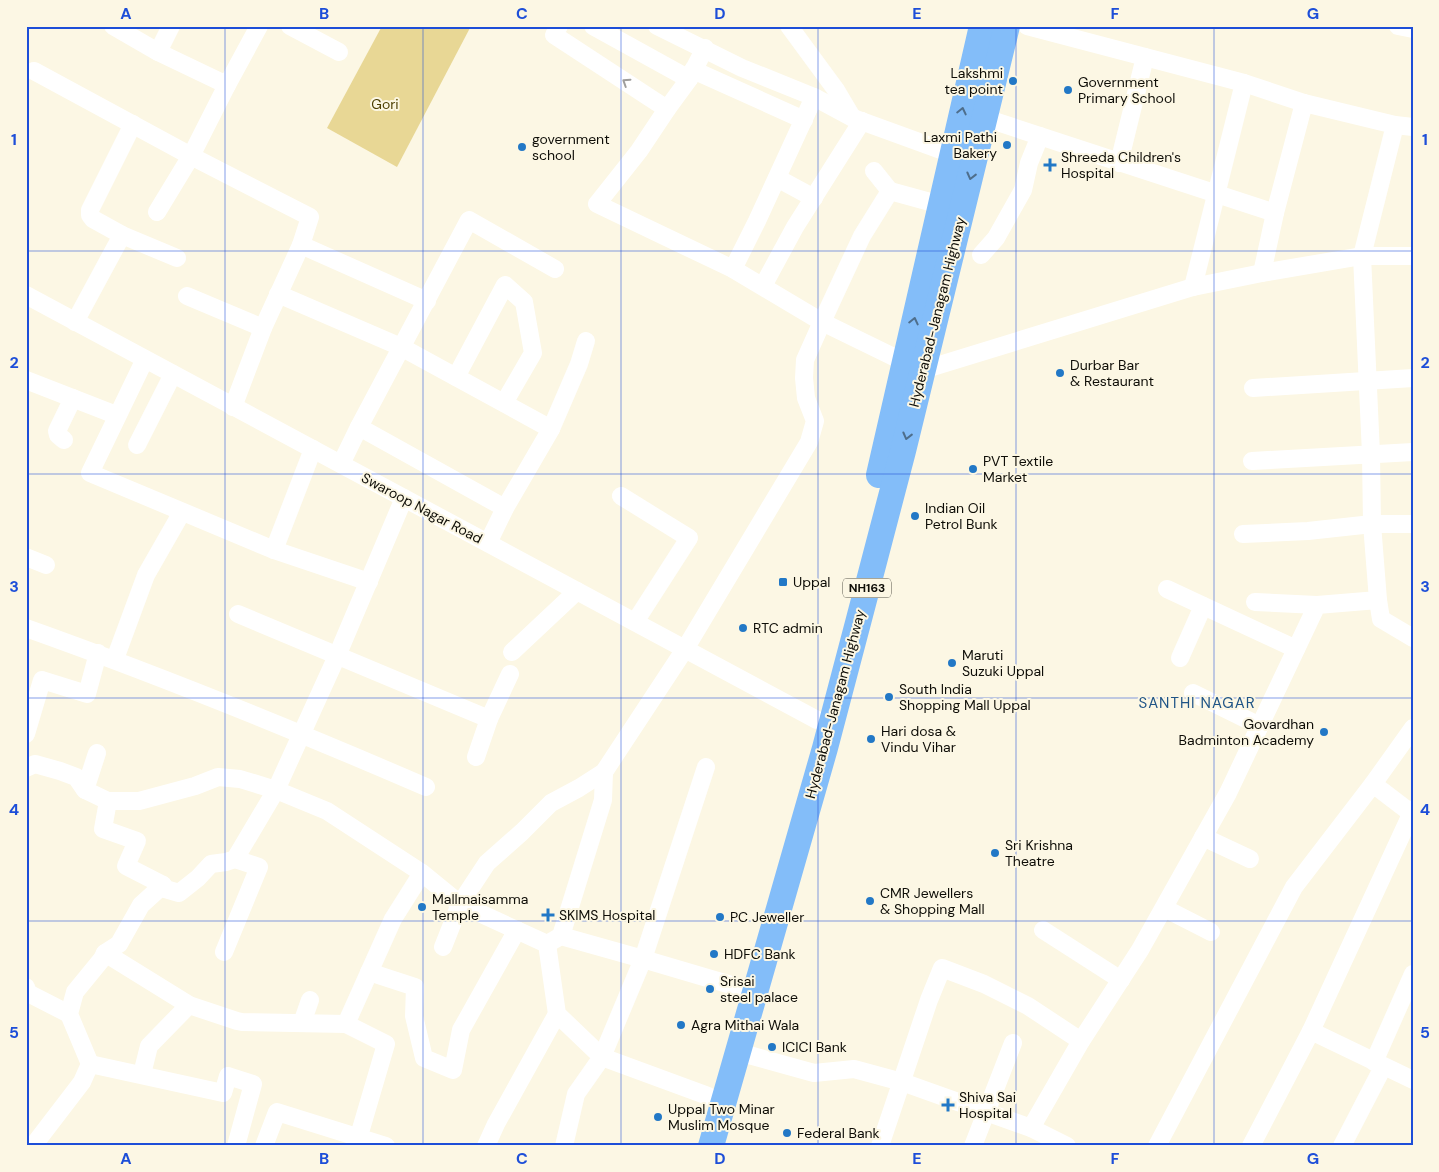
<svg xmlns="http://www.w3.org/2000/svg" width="1439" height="1172" viewBox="0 0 1439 1172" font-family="'DM Sans',sans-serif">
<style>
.green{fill:#e8d795}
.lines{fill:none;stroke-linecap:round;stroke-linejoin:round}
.minor{stroke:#fff;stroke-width:18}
.highway{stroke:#83bdf9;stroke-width:26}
.oneway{stroke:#9f9e9c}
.oneway2{stroke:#4e6e8c}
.grid{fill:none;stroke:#1d4ed8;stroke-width:1;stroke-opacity:0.55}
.poi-dot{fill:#2278c6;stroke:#fcf7e4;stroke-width:2}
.labels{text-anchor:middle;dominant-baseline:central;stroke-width:4;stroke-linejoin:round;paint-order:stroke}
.shield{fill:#fcf7e4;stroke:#555349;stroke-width:1}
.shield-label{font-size:12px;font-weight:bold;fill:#0e0d07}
.poi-label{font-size:14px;fill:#0e0d07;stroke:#fcf7e4;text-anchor:start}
.park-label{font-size:14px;fill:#4c3e00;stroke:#fcf7e4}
.street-label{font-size:14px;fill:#0e0d07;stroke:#fcf7e4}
.neighbourhood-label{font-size:15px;letter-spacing:1px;fill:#1f5486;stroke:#fcf7e4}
.neatline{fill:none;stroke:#1d4ed8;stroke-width:2}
.grid-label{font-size:16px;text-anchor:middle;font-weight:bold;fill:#1d4ed8}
</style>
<rect width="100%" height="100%" fill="#fcf7e4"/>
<path class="green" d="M 382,26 L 471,26 L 397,167 L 327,128 Z"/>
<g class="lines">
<g class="minor">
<path d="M 113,26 L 158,52 L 227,85"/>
<path d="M 290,26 L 339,52"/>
<path d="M 559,26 L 554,35 L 667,109"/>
<path d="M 593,26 L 689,79"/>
<path d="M 657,26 L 742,68 L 814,97 L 853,118 L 952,154"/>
<path d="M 789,26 L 836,90 L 852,117"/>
<path d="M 1027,26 L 1244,83 L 1304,103 L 1395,125 L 1413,127"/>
<path d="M 1398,26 L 1413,29"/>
<path d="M 158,52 L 171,26"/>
<path d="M 693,70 L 804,120"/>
<path d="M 34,71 L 191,156 L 310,217 L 301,245 L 263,328 L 233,407"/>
<path d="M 985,118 L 1275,213"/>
<path d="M 1395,125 L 1362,256 L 1371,454 L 1372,524 L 1378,600 L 1381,619 L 1413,638"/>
<path d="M 1119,163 L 1145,57"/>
<path d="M 874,171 L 890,191 L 862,236 L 822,322 L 904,362"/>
<path d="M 777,178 L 814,198"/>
<path d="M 890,191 L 941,205"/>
<path d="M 157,212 L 191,156 L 227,85 L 259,26"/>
<path d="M 122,235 L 93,219 L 90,215 L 90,210 L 133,124"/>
<path d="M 301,245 L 427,301"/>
<path d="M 981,255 L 996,238 L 1023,190 L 1029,163 L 1040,136"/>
<path d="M 733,269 L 757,221 L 814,97"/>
<path d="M 1262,273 L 1275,213 L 1304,103"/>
<path d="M 763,286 L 795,227 L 862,121"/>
<path d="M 1193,287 L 1244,83"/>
<path d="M 278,294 L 401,347 L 551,429 L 505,508 L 488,543"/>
<path d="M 26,295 L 817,720"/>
<path d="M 187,296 L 263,328"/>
<path d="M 75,322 L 122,235 L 177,258"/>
<path d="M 145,359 L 90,473 L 274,550 L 369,582"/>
<path d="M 923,370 L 1193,287 L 1262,273 L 1362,256 L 1413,256"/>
<path d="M 456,377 L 505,285 L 524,302 L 533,353 L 504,403"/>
<path d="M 26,380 L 116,415"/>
<path d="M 1253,388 L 1413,378"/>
<path d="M 359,427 L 505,508"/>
<path d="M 551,429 L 579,364 L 586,341"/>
<path d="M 64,440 L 58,435 L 57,431 L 73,398"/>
<path d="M 137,445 L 173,374"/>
<path d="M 1252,461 L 1413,452"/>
<path d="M 341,464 L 359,427 L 469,220 L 555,269"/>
<path d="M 621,496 L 689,538 L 635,622"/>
<path d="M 1243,534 L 1308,531 L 1372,524 L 1413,524"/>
<path d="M 274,550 L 313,449"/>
<path d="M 26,557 L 46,565"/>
<path d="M 1167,589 L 1296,649"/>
<path d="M 1255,602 L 1317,605"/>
<path d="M 238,614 L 489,719"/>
<path d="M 26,628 C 161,676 294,730 426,787"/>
<path d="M 512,652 L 577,591"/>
<path d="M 1180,658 L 1203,606"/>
<path d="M 115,659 L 146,575 L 182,512"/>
<path d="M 1193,693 L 1260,726"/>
<path d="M 26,734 L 42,680 L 87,694 L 98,653"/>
<path d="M 476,757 L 489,719 L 510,674"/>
<path d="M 26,768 L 35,764 L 60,771 L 76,777 L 85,790 L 108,801 L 139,801 L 195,786 L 218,777 L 240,779 L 276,790 L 327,811 L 422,873 L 460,904 L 547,944 L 557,1014 L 602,1057 L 708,1096"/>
<path d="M 1373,784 L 1411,813"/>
<path d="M 85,790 L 97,753"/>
<path d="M 108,801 L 103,829 L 137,841 L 126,866 L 163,885"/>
<path d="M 1203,837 L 1250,859"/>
<path d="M 1164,908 L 1211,932"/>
<path d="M 1043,930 L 1121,980"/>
<path d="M 561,936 L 603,800 L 604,772"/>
<path d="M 547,944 L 561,936 L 643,959 L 738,987"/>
<path d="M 443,947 L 460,904 L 487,863 L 522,832 L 551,803 L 579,788 L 604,772 L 685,649 L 809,442 L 815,421 L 806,398 L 804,378 L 805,360 L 822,322 L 733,269 L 597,204 L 639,151 L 667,109 L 689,79 L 705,48"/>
<path d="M 224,952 L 259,867 L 235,859"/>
<path d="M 105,953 L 189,1005 L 237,1021 L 242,1022 L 346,1024 L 386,1044 L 356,1146"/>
<path d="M 369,972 L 415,987 L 414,1016 L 424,1058 L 453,1070 L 461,1030 L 517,930"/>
<path d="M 26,987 L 28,993 L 69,1014"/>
<path d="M 302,1023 L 310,1000"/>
<path d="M 346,1024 L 393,919 L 422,873"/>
<path d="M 1311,1031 L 1413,1080"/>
<path d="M 738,1052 L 814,1073 L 854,1069 L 902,1082 L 1031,1128 L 1067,1146"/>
<path d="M 1374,1062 L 1413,974"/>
<path d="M 90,1064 L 223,1093 L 228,1076 L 253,1084 L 236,1146"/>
<path d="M 142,1074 L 149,1046 L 189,1005"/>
<path d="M 1031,1128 L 1081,1041 L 1140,950 L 1228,793 L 1317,605 L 1378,600"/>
<path d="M 33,1146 L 82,1082 L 90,1064 L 69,1014 L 75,992 L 102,959 L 105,953 L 119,944 L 141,905 L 163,885 L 162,888 L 179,893 L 198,878 L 211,864 L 226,862 L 235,859 L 276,790 L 337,656 L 404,498"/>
<path d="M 264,1146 L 277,1112 L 386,1146"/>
<path d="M 486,1146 L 496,1124 L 557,1014"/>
<path d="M 564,1146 L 576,1094 L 602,1057 L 643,959 L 706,767"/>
<path d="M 880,1146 L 929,1000 L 942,968 L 984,984 L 1028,1006 L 1081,1041"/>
<path d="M 973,1146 L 1013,1043"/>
<path d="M 1157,1146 L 1294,887 L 1373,784 L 1413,728"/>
<path d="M 1251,1146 L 1311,1031 L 1413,810"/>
<path d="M 1342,1146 L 1383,1067"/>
</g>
<g class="highway">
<path d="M 879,475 L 982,26"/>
<path d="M 711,1146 L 825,748 L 859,619 L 903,451 L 1007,26"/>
</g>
</g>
<defs><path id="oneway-chevron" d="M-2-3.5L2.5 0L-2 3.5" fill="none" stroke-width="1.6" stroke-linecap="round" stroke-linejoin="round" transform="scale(1.25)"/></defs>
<use class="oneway" href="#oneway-chevron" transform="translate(626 82) rotate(-147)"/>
<g class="oneway2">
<use href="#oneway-chevron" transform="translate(962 111) rotate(-77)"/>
<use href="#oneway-chevron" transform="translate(971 176) rotate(104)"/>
<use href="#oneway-chevron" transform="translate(914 321) rotate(-77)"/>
<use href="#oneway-chevron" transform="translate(907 436) rotate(104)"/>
</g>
<path class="grid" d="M 225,26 L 225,1146M 423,26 L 423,1146M 621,26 L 621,1146M 818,26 L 818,1146M 1016,26 L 1016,1146M 1214,26 L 1214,1146M 26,251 L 1413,251M 26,474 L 1413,474M 26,698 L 1413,698M 26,921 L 1413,921"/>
<g class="poi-dot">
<circle cx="1013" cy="81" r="5"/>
<circle cx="1068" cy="90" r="5"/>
<circle cx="1007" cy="145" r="5"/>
<circle cx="522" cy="147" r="5"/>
<path d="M1047.5 157.5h5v5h5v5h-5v5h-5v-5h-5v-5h5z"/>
<circle cx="1060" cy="373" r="5"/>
<circle cx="973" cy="469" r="5"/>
<circle cx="915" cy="516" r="5"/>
<rect x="778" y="577" width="10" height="10" rx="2.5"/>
<circle cx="743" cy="628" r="5"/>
<circle cx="952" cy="663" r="5"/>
<circle cx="889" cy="697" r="5"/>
<circle cx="1324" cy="732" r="5"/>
<circle cx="871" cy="739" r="5"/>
<circle cx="995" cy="853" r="5"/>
<circle cx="870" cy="901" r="5"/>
<circle cx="422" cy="907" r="5"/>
<path d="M545.5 907.5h5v5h5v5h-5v5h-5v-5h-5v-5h5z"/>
<circle cx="720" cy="917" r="5"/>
<circle cx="714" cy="954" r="5"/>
<circle cx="710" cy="989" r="5"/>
<circle cx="681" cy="1025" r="5"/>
<circle cx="772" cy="1047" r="5"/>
<path d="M945.5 1097.5h5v5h5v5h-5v5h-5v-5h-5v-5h5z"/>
<circle cx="658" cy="1117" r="5"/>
<circle cx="787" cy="1133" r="5"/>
</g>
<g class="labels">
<rect class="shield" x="843" y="578.5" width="48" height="19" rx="4"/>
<g class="shield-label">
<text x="867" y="588">NH163</text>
</g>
<g class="poi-label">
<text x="1003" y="73" text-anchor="end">Lakshmi<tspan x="1003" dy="16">tea point</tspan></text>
<text x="1078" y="82">Government<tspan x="1078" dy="16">Primary School</tspan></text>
<text x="997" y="137" text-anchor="end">Laxmi Pathi<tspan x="997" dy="16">Bakery</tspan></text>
<text x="532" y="139">government<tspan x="532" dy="16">school</tspan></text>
<text x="1061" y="157">Shreeda Children's<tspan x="1061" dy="16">Hospital</tspan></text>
<text x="1070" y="365">Durbar Bar<tspan x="1070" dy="16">&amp; Restaurant</tspan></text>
<text x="983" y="461">PVT Textile<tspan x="983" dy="16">Market</tspan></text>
<text x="925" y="508">Indian Oil<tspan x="925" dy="16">Petrol Bunk</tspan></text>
<text x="793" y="582">Uppal</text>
<text x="753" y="628">RTC admin</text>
<text x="962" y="655">Maruti<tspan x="962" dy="16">Suzuki Uppal</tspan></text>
<text x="899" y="689">South India<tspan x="899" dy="16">Shopping Mall Uppal</tspan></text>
<text x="1314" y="724" text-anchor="end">Govardhan<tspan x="1314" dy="16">Badminton Academy</tspan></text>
<text x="881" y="731">Hari dosa &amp;<tspan x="881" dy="16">Vindu Vihar</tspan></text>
<text x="1005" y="845">Sri Krishna<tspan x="1005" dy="16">Theatre</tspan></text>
<text x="880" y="893">CMR Jewellers<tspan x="880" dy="16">&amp; Shopping Mall</tspan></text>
<text x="432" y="899">Mallmaisamma<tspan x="432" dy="16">Temple</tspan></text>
<text x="559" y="915">SKIMS Hospital</text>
<text x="730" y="917">PC Jeweller</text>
<text x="724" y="954">HDFC Bank</text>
<text x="720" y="981">Srisai<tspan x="720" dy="16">steel palace</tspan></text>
<text x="691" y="1025">Agra Mithai Wala</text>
<text x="782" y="1047">ICICI Bank</text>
<text x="959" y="1097">Shiva Sai<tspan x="959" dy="16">Hospital</tspan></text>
<text x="668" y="1109">Uppal Two Minar<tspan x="668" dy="16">Muslim Mosque</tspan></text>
<text x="797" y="1133">Federal Bank</text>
</g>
<g class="park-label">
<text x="385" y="104">Gori</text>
</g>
<g class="street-label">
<text transform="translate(937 312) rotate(-76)">Hyderabad-Janagam Highway</text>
<text transform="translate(422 508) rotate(28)">Swaroop Nagar Road</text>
<text transform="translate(835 704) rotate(-75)">Hyderabad-Janagam Highway</text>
</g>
<g class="neighbourhood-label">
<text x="1197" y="703">SANTHI NAGAR</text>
</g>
</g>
<rect width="1439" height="1172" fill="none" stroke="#fcf7e4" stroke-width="55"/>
<rect x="28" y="28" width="1384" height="1116" class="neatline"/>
<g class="grid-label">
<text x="126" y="19">A</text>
<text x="324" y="19">B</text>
<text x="522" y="19">C</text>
<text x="720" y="19">D</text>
<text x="917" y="19">E</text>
<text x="1115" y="19">F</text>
<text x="1313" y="19">G</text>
<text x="14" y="145">1</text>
<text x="1425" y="145">1</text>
<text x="14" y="368">2</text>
<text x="1425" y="368">2</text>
<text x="14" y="592">3</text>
<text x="1425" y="592">3</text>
<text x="14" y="815">4</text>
<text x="1425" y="815">4</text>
<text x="14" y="1038">5</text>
<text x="1425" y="1038">5</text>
<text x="126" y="1164">A</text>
<text x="324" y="1164">B</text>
<text x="522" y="1164">C</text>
<text x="720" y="1164">D</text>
<text x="917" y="1164">E</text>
<text x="1115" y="1164">F</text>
<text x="1313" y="1164">G</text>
</g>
</svg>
